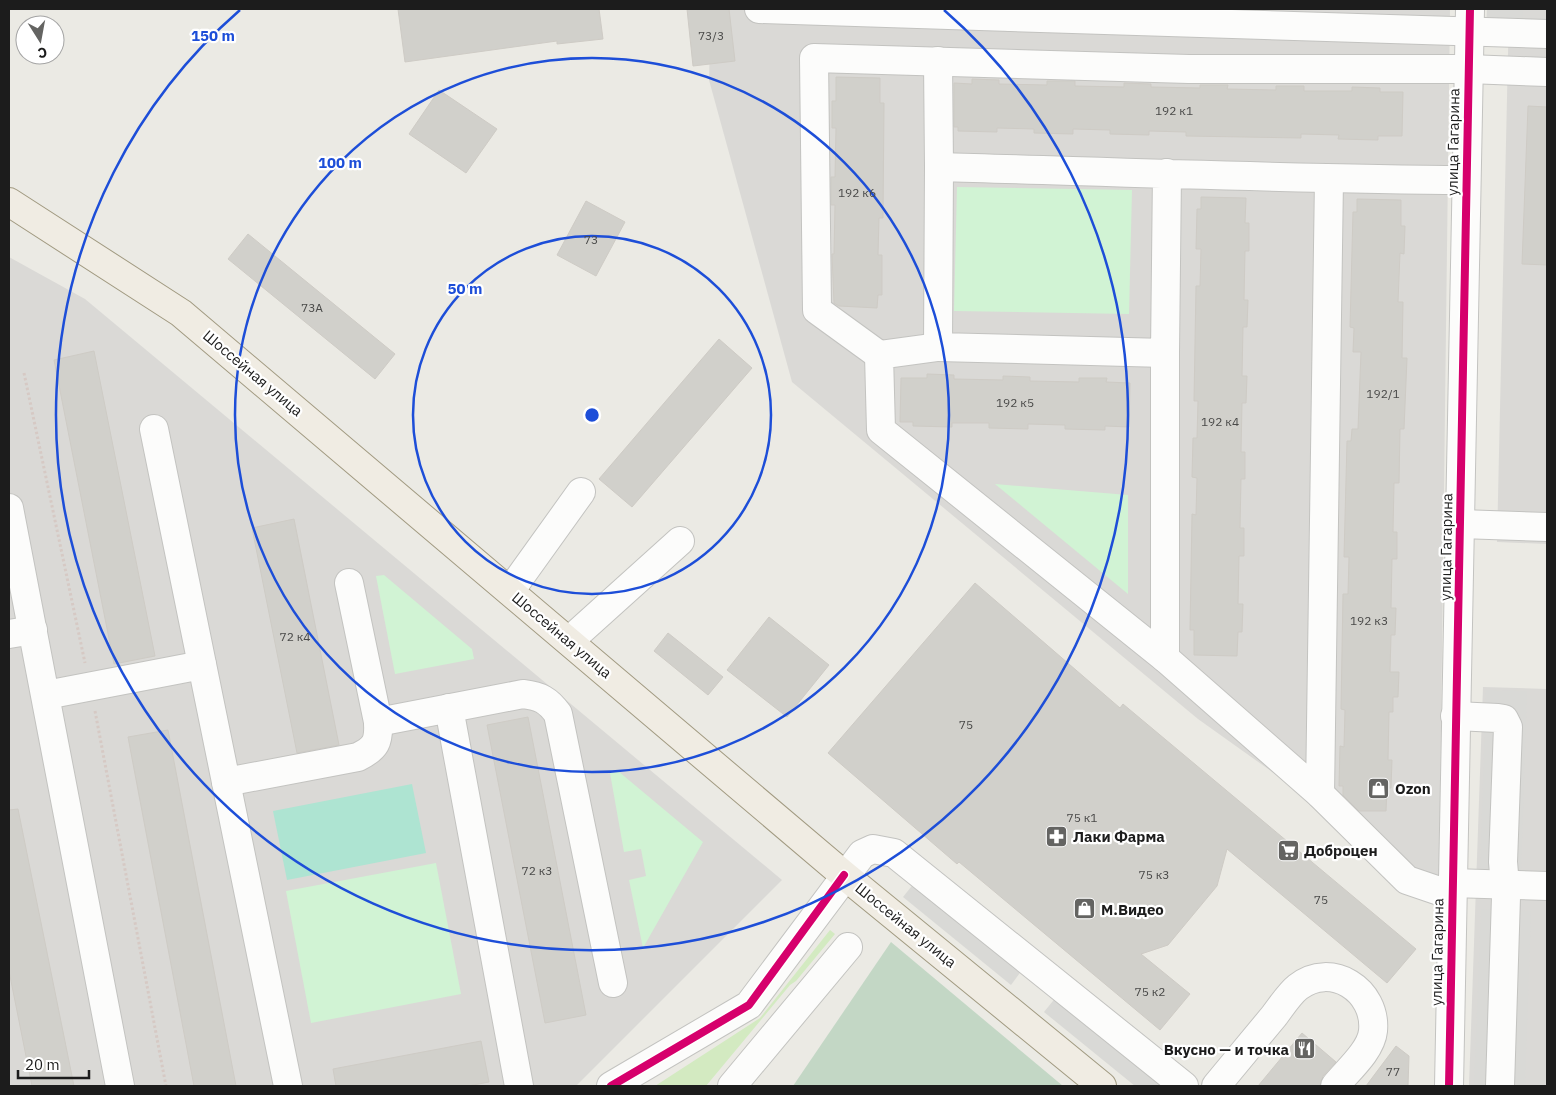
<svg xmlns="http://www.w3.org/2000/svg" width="1556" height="1095" viewBox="0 0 1556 1095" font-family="'IBM Plex Sans',sans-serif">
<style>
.residential{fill:#dad9d6}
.grass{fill:#d3eac1}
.cemetery{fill:#c3d7c5}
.park{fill:#d1f3d4}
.pitch{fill:#aee4d2}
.parking{fill:#d9d9d6}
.building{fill:#d1d0cb;stroke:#cecbc5}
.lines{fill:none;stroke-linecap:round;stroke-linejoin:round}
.minor-casing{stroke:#c3c3c0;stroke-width:30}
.major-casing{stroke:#a19a81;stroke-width:30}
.path{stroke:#d6c9c4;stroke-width:3;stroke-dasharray:2.5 2.5;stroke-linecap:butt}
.minor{stroke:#fcfcfb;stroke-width:28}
.major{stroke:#f0ece3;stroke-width:28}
.cycleway-casing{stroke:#fff;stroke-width:11}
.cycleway{stroke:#d6006c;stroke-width:8}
.ring{fill:none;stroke:#1d4ed8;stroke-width:2.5}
.labels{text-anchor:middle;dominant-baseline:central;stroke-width:4.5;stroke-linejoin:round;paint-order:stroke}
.number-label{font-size:12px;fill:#494948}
.street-label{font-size:15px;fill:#1c1c1c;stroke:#fff}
.poi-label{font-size:15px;font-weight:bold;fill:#1c1c1c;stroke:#fff;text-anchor:start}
.centre{fill:#1d4ed8;stroke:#fff;stroke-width:2.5}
.ring-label{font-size:15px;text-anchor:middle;font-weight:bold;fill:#1d4ed8;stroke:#fff;stroke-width:4.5;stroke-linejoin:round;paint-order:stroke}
</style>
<rect width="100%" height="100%" fill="#ebeae4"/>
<g class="residential">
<path d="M 711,9 L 1450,9 L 1439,891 L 1198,719 L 792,382 L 709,80 Z"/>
<path d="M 1509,9 L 1547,9 L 1547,544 L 1497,542 Z"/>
<path d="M 9,257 L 85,299 L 782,880 L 576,1086 L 9,1086 Z"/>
<path d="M 1483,687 L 1547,689 L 1547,1086 L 1469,1086 Z"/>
</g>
<path class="grass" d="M 830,930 L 835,934 L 796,981 L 790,985 L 706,1086 L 655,1086 L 760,1018 Z"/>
<path class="cemetery" d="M 891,942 L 1063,1086 L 793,1086 Z"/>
<g class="park">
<path d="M 957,187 L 1132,190 L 1129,314 L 954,311 Z"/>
<path d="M 995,484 L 1128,495 L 1128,594 Z"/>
<path d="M 384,575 L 472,649 L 474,659 L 395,674 L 376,576 Z"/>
<path d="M 618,771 L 703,842 L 643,948 L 629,880 L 646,876 L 641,849 L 624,852 L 610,773 Z"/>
<path d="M 436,863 L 461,994 L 311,1023 L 286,891 Z"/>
</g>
<path class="pitch" d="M 412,784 L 426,853 L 287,880 L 273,811 Z"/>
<g class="parking">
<path d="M 1487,9 L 1523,9 L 1522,31 L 1486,29 Z"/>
<path d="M 1486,690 L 1527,691 L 1521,872 L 1480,871 Z"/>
<path d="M 915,882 L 1022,970 L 1011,985 L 903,897 Z"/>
<path d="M 1481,909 L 1531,911 L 1525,1086 L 1474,1086 Z"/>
<path d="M 1057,996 L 1165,1086 L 1135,1086 L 1044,1012 Z"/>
</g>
<g class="building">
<path d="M 398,9 L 599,9 L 603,39 L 557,44 L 557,41 L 405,62 Z"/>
<path d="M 687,9 L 729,9 L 735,61 L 693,66 Z"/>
<path d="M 836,77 L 880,78 L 880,103 L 884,103 L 883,218 L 879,218 L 878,255 L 882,255 L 882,295 L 878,295 L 877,308 L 839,306 L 834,303 L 832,254 L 834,254 L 835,205 L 831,205 L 831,177 L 835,177 L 836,128 L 832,128 L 832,101 L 836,101 Z"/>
<path d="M 972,79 L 999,80 L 999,84 L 1047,85 L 1047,81 L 1075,81 L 1075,86 L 1124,87 L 1124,83 L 1151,84 L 1151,87 L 1200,88 L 1200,85 L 1228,85 L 1227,89 L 1276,90 L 1276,86 L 1304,86 L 1304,91 L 1352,91 L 1352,87 L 1380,88 L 1380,92 L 1403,92 L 1402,136 L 1378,136 L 1378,140 L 1338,139 L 1339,135 L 1301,134 L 1301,138 L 1186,136 L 1186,132 L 1149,131 L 1149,135 L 1110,134 L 1110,130 L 1073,129 L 1073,134 L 1034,133 L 1034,129 L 997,128 L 997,132 L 958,131 L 958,127 L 954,127 L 954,83 L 972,84 Z"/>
<path d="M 439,90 L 497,129 L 466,173 L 409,134 Z"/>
<path d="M 1528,106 L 1547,107 L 1547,265 L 1522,264 Z"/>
<path d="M 1201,197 L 1246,198 L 1245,223 L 1249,223 L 1249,251 L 1245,251 L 1244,300 L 1248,300 L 1247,327 L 1243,327 L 1242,376 L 1247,376 L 1246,403 L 1242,403 L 1241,452 L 1245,452 L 1245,479 L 1241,479 L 1240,528 L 1244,528 L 1244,556 L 1239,556 L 1238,604 L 1243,604 L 1242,632 L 1238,632 L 1237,656 L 1194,655 L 1194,630 L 1190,630 L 1192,514 L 1196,515 L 1197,478 L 1192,477 L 1193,438 L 1197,438 L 1198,401 L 1194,401 L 1196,286 L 1200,286 L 1201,249 L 1196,249 L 1197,209 L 1201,209 Z"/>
<path d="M 1357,199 L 1401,200 L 1401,226 L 1405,226 L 1404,254 L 1400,253 L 1398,302 L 1403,302 L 1402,358 L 1407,358 L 1404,429 L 1400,429 L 1399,483 L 1394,483 L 1393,532 L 1397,532 L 1397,559 L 1392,559 L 1391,608 L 1396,608 L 1395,635 L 1391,635 L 1390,672 L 1399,672 L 1398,697 L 1393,697 L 1393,712 L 1389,712 L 1388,760 L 1392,760 L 1391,788 L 1387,788 L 1386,811 L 1359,811 L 1343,795 L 1343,786 L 1339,786 L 1340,746 L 1344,747 L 1345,710 L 1341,709 L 1343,594 L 1348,594 L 1349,557 L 1344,557 L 1347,441 L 1351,441 L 1352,429 L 1358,429 L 1361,352 L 1353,352 L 1354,328 L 1350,327 L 1353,212 L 1357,212 Z"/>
<path d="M 586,201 L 625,222 L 596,276 L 557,255 Z"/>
<path d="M 248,234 L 395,354 L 375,379 L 228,259 Z"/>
<path d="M 719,339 L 752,368 L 632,507 L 599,479 Z"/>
<path d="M 94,351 L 155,656 L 114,664 L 54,360 Z"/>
<path d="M 927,374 L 954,375 L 954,379 L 1003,380 L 1003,376 L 1030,377 L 1030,381 L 1079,382 L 1079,378 L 1107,378 L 1106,382 L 1130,383 L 1129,427 L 1105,426 L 1105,430 L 1065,429 L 1065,425 L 1028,424 L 1028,429 L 989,428 L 989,423 L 952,423 L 952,427 L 913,426 L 913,422 L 900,422 L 901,378 L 927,378 Z"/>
<path d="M 294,519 L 339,745 L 297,753 L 252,528 Z"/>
<path d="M 975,583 L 1120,708 L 1123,704 L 1416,949 L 1387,983 L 1227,849 L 1217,886 L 1168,945 L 1141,954 L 1190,994 L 1160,1030 L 959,862 L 957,864 L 828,753 Z"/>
<path d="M 769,617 L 829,665 L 787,717 L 727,670 Z"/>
<path d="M 668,633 L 723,677 L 708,695 L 654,651 Z"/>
<path d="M 528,717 L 586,1015 L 545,1023 L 487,725 Z"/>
<path d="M 168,730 L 236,1086 L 194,1086 L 128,737 Z"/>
<path d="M 18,809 L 74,1086 L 32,1086 L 9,971 L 9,810 Z"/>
<path d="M 1302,1033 L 1336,1062 L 1323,1076 L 1320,1086 L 1258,1086 Z"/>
<path d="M 481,1041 L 489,1082 L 468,1086 L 336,1086 L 333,1069 Z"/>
<path d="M 1396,1046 L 1409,1056 L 1408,1086 L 1366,1086 Z"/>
</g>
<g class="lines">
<defs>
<g id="minor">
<path d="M 759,9 L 1011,17"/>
<path d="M 1011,9 L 1011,17 L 1547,34"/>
<path d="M 938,61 L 939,167"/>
<path d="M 1167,173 L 1165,353 L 938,347 L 939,167 C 1115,172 1290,179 1465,180"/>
<path d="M 938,347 L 879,355 L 881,430 L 1165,658 L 1320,794 L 1329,179"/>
<path d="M 879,355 L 817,310 L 814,58 L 1189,69 L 1468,69 L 1547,72"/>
<path d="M 154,429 L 288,1086"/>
<path d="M 9,508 L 120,1086"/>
<path d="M 1460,524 L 1547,527"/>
<path d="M 510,591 L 581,492"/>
<path d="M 9,634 L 33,630"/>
<path d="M 569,641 L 680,541"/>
<path d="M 1165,658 L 1165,353"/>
<path d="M 46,695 L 202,665"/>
<path d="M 449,708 L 519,1086"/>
<path d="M 1455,716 L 1498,718 L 1504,719 L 1508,727 L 1503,862 L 1506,897 L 1500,1086"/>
<path d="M 378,722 L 523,694 C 540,696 548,700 558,714 L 613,983"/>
<path d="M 226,782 L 358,757 C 376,748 379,742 378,722 L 349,583"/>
<path d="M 1320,794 L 1407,880 L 1451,895"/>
<path d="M 1451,883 L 1547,886"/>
<path d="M 611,1086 L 749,1005 L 862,854 L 873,849 L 894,853 L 1184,1086"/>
<path d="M 732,1086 L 848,947"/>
<path d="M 1216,1086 C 1235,1063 1255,1039 1274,1016 C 1281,1007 1289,994 1298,987 C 1331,961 1377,990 1373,1031 C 1371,1051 1347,1071 1335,1086"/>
<path d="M 1449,1086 L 1470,9"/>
</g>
<path id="major" d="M 9,202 L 181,313 L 844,875 L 1102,1086"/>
</defs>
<use href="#minor" class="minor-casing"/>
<use href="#major" class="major-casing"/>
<g class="path">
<path d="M 24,373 L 85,663"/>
<path d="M 95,711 L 166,1086"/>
</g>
<use href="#minor" class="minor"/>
<use href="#major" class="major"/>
<defs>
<g id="cycleway">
<path d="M 611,1086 L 749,1005 L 844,875"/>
<path d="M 1449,1086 L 1470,9"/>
</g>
</defs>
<use href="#cycleway" class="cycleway-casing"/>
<use href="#cycleway" class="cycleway"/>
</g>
<g class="ring">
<circle cx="592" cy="415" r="179"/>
<circle cx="592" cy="415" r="357"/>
<path d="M944 10A536 536 0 1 1 240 10"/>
</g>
<defs>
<symbol id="shop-square" viewBox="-11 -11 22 22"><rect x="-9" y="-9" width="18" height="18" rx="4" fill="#646462" stroke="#fff"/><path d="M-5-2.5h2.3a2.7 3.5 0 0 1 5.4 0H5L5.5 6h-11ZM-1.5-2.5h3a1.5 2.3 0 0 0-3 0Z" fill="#fff"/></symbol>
<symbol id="pharmacy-square" viewBox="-11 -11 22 22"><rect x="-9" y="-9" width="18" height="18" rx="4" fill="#646462" stroke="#fff"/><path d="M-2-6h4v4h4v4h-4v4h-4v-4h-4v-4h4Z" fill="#fff"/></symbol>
<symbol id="supermarket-square" viewBox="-11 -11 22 22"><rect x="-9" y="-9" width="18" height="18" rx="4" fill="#646462" stroke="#fff"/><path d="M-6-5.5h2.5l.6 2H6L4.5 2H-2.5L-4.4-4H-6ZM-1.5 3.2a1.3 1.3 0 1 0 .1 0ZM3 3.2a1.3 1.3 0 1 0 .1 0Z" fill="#fff"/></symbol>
<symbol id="restaurant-square" viewBox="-11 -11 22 22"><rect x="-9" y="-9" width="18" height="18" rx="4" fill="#646462" stroke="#fff"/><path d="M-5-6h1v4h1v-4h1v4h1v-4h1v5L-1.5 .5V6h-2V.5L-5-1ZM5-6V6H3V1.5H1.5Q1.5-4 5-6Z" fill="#fff"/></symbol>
</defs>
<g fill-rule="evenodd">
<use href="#shop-square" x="1366" y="776" width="25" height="25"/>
<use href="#pharmacy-square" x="1044" y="824" width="25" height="25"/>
<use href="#supermarket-square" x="1276" y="838" width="25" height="25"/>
<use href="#shop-square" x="1072" y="896" width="25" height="25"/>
<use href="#restaurant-square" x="1292" y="1036" width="25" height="25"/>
</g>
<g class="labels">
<g class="number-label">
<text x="711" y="35">73/3</text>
<text x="1174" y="110">192 к1</text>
<text x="857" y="192">192 к6</text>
<text x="591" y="239">73</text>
<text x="312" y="307">73А</text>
<text x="1383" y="393">192/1</text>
<text x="1015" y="402">192 к5</text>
<text x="1220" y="421">192 к4</text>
<text x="1369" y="620">192 к3</text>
<text x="295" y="636">72 к4</text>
<text x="966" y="724">75</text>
<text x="1082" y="817">75 к1</text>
<text x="537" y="870">72 к3</text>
<text x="1154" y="874">75 к3</text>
<text x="1321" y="899">75</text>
<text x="1150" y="991">75 к2</text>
<text x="1393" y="1071">77</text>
</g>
<g class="street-label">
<text transform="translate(1453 142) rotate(-89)">улица Гагарина</text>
<text transform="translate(253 373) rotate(40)">Шоссейная улица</text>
<text transform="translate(1446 547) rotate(-89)">улица Гагарина</text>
<text transform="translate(562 635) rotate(40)">Шоссейная улица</text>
<text transform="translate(906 925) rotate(39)">Шоссейная улица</text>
<text transform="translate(1437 952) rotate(-89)">улица Гагарина</text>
</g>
<g class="poi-label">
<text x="1395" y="788">Ozon</text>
<text x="1073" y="836">Лаки Фарма</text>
<text x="1304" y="850">Доброцен</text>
<text x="1101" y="909">М.Видео</text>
<text x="1289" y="1049" text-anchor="end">Вкусно — и точка</text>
</g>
</g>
<circle cx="592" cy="415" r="8" class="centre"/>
<g class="ring-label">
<text x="213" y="41">150 m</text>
<text x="340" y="168">100 m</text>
<text x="465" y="294">50 m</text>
</g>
<rect width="1556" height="1095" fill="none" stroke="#1c1c1c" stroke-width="20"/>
<g transform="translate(40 40) rotate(169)"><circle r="24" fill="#ffffff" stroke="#a4a4a4"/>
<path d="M0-4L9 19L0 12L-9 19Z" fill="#646462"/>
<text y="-8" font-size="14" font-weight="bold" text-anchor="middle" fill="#1c1c1c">С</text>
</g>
<path d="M18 1070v8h71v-8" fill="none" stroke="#1c1c1c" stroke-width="2.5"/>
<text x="25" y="1070" font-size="15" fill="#1c1c1c" stroke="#ffffff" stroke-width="4" paint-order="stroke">20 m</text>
</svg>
